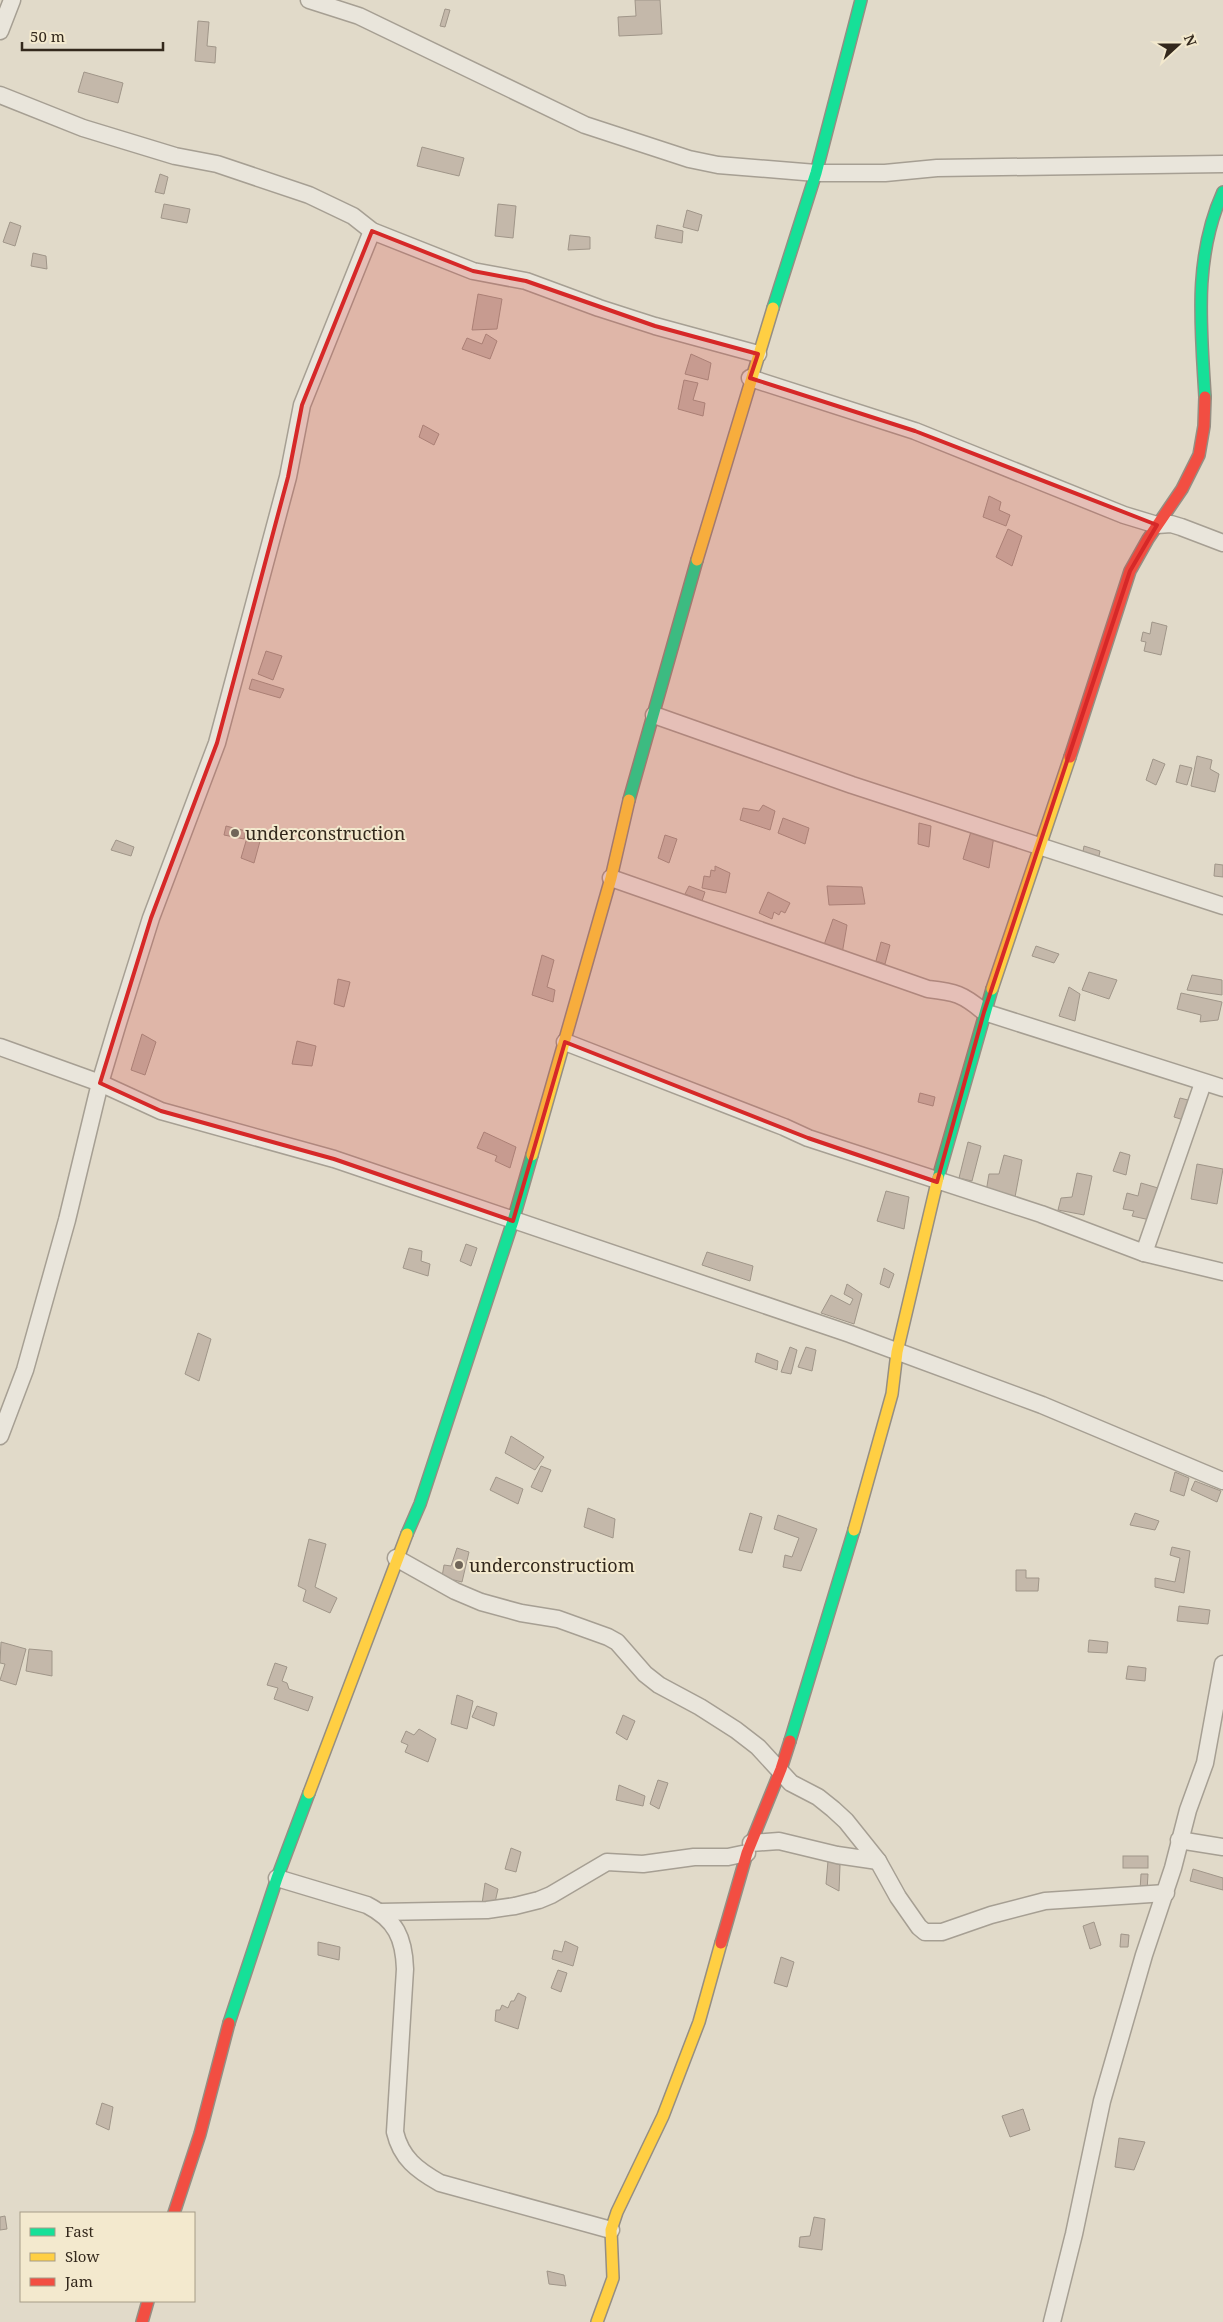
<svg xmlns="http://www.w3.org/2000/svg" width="1223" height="2322" viewBox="0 0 1223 2322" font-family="'Noto Serif',serif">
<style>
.building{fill:#c4b8aa;stroke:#a09689}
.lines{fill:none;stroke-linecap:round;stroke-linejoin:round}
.street-casing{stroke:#a69f93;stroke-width:19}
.fast-casing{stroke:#958e83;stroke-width:14}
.slow-casing{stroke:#958e83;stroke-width:14}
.jam-casing{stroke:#958e83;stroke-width:14}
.street{stroke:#e9e5db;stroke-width:16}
.fast{stroke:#16e098;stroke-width:11}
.slow{stroke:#ffcf43;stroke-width:11}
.jam{stroke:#f24e42;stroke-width:11}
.marked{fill:#d62828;fill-opacity:0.2;stroke:#d62828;stroke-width:4;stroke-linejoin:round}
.poi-dot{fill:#706659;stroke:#f3e9ce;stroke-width:2}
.labels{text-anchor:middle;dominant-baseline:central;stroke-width:4;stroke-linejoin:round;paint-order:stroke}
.poi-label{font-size:18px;fill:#33281c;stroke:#f3e9ce;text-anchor:start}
</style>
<rect width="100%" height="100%" fill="#e1dac9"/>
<g class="building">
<path d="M 635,0 L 660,0 L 662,34 L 619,36 L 618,17 L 636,16 Z"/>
<path d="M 445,9 L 450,10 L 445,27 L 440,26 Z"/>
<path d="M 198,21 L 209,22 L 207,46 L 216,47 L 215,63 L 195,61 Z"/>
<path d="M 84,72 L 123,83 L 118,103 L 78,92 Z"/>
<path d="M 422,147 L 464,158 L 459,176 L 417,166 Z"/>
<path d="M 160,174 L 168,177 L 164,194 L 155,192 Z"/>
<path d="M 164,204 L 190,209 L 187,223 L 161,218 Z"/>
<path d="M 498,204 L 516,206 L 513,238 L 495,236 Z"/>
<path d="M 687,210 L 702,215 L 698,231 L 683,227 Z"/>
<path d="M 10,222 L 21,226 L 15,246 L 3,242 Z"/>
<path d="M 657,225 L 683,231 L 682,243 L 655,238 Z"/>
<path d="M 570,235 L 590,237 L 590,249 L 568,250 Z"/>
<path d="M 33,253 L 46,256 L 47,269 L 31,266 Z"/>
<path d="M 478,294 L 502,299 L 497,329 L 472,330 Z"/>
<path d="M 486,334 L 497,341 L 490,359 L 462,349 L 467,338 L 482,344 Z"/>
<path d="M 691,354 L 711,363 L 708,380 L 685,374 Z"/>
<path d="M 684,380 L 698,383 L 693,400 L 705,403 L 703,416 L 678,409 Z"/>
<path d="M 423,425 L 439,434 L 434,445 L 419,437 Z"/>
<path d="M 989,496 L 1001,502 L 999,510 L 1010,515 L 1006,526 L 983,517 Z"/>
<path d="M 1008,529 L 1022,536 L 1012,566 L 996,557 Z"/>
<path d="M 1152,622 L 1167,626 L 1161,655 L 1144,651 L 1146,642 L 1141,641 L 1143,632 L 1150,634 Z"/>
<path d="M 266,651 L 282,656 L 273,680 L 258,674 Z"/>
<path d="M 252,679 L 284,689 L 280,698 L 249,689 Z"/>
<path d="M 1197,756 L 1212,760 L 1210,769 L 1219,774 L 1215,792 L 1191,786 Z"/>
<path d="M 1153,759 L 1165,764 L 1156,785 L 1146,780 Z"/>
<path d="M 1180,765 L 1192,768 L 1187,785 L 1176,782 Z"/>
<path d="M 763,805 L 775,811 L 770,830 L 740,820 L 743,808 L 759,811 Z"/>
<path d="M 783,818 L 809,828 L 805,844 L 778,833 Z"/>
<path d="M 919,823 L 931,826 L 929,847 L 918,844 Z"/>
<path d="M 226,826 L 246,831 L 244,839 L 224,835 Z"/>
<path d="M 972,828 L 994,836 L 989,868 L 963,859 Z"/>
<path d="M 249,831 L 262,834 L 254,863 L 241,858 Z"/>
<path d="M 665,835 L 677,839 L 669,863 L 658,858 Z"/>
<path d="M 116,840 L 134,847 L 131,856 L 111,850 Z"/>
<path d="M 1084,846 L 1100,851 L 1098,861 L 1082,857 Z"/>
<path d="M 1215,864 L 1223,865 L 1223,877 L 1214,876 Z"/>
<path d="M 715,866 L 730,873 L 726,893 L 702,888 L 704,876 L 710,877 L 711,870 L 715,871 Z"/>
<path d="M 689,886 L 705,892 L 702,901 L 685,894 Z"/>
<path d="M 827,886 L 862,887 L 865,904 L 829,905 Z"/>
<path d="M 768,892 L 790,903 L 785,913 L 781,911 L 779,915 L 774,912 L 772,919 L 759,913 Z"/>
<path d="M 833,919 L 847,925 L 842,954 L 824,945 Z"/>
<path d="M 881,942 L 890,945 L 885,964 L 876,961 Z"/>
<path d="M 1036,946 L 1059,954 L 1054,963 L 1032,956 Z"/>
<path d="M 542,955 L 554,960 L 547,987 L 555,990 L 553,1002 L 532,995 Z"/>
<path d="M 1089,972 L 1117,980 L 1109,999 L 1082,990 Z"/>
<path d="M 1192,975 L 1222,980 L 1222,995 L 1187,990 Z"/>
<path d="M 338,979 L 350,982 L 344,1007 L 334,1004 Z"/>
<path d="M 1069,987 L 1080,994 L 1075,1021 L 1059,1016 Z"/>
<path d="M 1181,993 L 1222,1002 L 1218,1020 L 1200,1022 L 1201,1015 L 1177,1009 Z"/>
<path d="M 142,1034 L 156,1042 L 145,1075 L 131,1070 Z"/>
<path d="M 297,1041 L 316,1046 L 312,1066 L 292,1064 Z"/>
<path d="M 920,1093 L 935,1097 L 933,1106 L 918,1102 Z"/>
<path d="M 1180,1098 L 1192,1101 L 1187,1121 L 1174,1117 Z"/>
<path d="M 484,1132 L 516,1147 L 510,1168 L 495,1161 L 497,1156 L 477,1148 Z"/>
<path d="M 968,1142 L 981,1146 L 972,1181 L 959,1178 Z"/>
<path d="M 1120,1152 L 1130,1155 L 1126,1175 L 1113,1171 Z"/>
<path d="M 1004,1155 L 1022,1160 L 1015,1197 L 986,1192 L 989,1174 L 999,1174 Z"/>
<path d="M 1197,1164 L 1223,1169 L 1217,1204 L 1191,1199 Z"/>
<path d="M 1077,1173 L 1092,1176 L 1084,1215 L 1058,1210 L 1061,1198 L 1072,1197 Z"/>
<path d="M 1141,1183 L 1158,1188 L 1150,1220 L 1132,1216 L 1134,1211 L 1123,1209 L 1127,1193 L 1138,1196 Z"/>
<path d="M 886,1191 L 909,1197 L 904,1229 L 877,1221 Z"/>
<path d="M 466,1244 L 477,1248 L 471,1266 L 460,1261 Z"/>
<path d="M 409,1248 L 422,1251 L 421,1261 L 430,1264 L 428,1276 L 403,1268 Z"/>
<path d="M 707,1252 L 753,1266 L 750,1281 L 702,1265 Z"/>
<path d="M 884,1268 L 894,1274 L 889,1288 L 880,1284 Z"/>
<path d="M 847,1284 L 862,1294 L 854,1324 L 821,1313 L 831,1295 L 850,1305 L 853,1299 L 844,1294 Z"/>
<path d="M 198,1333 L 211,1339 L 199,1381 L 185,1374 Z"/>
<path d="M 790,1347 L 797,1350 L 791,1374 L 781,1372 Z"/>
<path d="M 806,1347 L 816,1350 L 812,1371 L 798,1367 Z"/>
<path d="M 757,1353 L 778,1361 L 777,1370 L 755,1362 Z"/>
<path d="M 511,1436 L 544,1457 L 535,1470 L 505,1453 Z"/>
<path d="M 541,1466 L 551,1470 L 542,1492 L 531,1487 Z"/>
<path d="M 1175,1472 L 1189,1478 L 1184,1496 L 1170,1491 Z"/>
<path d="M 496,1477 L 523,1489 L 518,1504 L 490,1490 Z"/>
<path d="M 1195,1481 L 1221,1491 L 1217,1502 L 1191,1490 Z"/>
<path d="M 588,1508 L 615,1519 L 613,1538 L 584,1527 Z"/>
<path d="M 750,1513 L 762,1517 L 752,1553 L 739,1550 Z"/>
<path d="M 1135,1513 L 1159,1521 L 1155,1530 L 1130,1525 Z"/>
<path d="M 778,1515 L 817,1529 L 801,1571 L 783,1567 L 785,1555 L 792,1557 L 799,1538 L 774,1529 Z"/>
<path d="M 309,1539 L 326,1544 L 315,1587 L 337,1598 L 330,1613 L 303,1601 L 306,1590 L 298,1586 Z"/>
<path d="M 1172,1547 L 1190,1551 L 1184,1593 L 1155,1587 L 1155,1578 L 1175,1582 L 1180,1558 L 1170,1555 Z"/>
<path d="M 457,1548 L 469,1552 L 462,1582 L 442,1577 L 444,1565 L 451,1566 Z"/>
<path d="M 1016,1570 L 1026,1570 L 1026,1578 L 1039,1578 L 1038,1591 L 1016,1591 Z"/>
<path d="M 1179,1606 L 1210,1610 L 1208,1624 L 1177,1621 Z"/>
<path d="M 1089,1640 L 1108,1642 L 1107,1653 L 1088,1652 Z"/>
<path d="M 1,1642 L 26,1649 L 16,1685 L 0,1680 L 5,1664 L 0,1663 Z"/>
<path d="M 29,1649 L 52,1651 L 52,1676 L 26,1671 Z"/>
<path d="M 275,1663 L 287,1667 L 282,1681 L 287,1683 L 289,1689 L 313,1697 L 308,1711 L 274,1699 L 278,1688 L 267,1685 Z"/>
<path d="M 1128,1666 L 1146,1668 L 1145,1681 L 1126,1679 Z"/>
<path d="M 457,1695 L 473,1701 L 467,1729 L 451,1724 Z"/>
<path d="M 477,1706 L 497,1713 L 494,1726 L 472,1717 Z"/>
<path d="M 623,1715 L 635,1721 L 627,1740 L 616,1733 Z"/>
<path d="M 419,1729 L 436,1739 L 428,1762 L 405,1752 L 408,1745 L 401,1742 L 406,1731 L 414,1735 Z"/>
<path d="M 658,1780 L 668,1783 L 659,1809 L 650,1804 Z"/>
<path d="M 619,1785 L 645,1796 L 643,1806 L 616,1800 Z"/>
<path d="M 511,1848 L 521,1852 L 516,1872 L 505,1869 Z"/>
<rect x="1123" y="1856" width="25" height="12"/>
<path d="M 828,1861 L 840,1865 L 839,1891 L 826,1884 Z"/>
<path d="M 1193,1869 L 1223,1878 L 1223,1890 L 1190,1881 Z"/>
<path d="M 1141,1874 L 1148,1874 L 1147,1891 L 1140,1890 Z"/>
<path d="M 485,1883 L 498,1889 L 494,1907 L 482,1904 Z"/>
<path d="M 1094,1922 L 1101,1945 L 1090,1949 L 1083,1926 Z"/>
<path d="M 1121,1934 L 1129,1935 L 1128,1947 L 1120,1947 Z"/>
<path d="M 565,1941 L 578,1947 L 573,1966 L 552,1959 L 554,1950 L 562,1952 Z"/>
<path d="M 318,1942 L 340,1947 L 339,1960 L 318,1955 Z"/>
<path d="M 781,1957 L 794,1962 L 787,1987 L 774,1983 Z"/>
<path d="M 558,1970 L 567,1973 L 561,1992 L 551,1988 Z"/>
<path d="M 518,1993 L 526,1997 L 518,2029 L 495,2021 L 496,2010 L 500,2010 L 502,2005 L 508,2008 L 511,2001 L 514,2001 Z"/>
<path d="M 102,2103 L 113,2107 L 109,2130 L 96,2124 Z"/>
<path d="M 1023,2109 L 1030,2130 L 1010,2137 L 1002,2116 Z"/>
<path d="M 1119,2138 L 1145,2142 L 1134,2170 L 1115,2167 Z"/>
<path d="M 5,2216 L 7,2229 L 0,2230 L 0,2217 Z"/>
<path d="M 814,2217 L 825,2219 L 822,2250 L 799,2247 L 800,2237 L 810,2236 Z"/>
<path d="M 547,2271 L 564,2275 L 566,2286 L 549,2284 Z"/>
</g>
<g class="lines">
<defs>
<g id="street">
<path d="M 309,0 L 359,16 L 585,125 L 689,159 L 718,165 L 816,173 L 885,173 L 937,168 L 1223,164"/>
<path d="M 0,31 L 12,0"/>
<path d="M 0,95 L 83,128 L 175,156 L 217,164 L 309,195 L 353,216 L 372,231 L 473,271 L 526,281 L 599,308 L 655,326 L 758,354"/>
<path d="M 750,378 L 915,431 L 1124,515 L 1157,525 L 1171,524 L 1181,527 L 1223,543"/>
<path d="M 654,715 L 852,785 L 1223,906"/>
<path d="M 611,878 L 928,989 C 955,992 963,994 984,1012 L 1223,1088"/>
<path d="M 565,1042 L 784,1127 L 808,1138 L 1041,1214 L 1144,1253 L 1223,1272"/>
<path d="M 0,1047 L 100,1083 L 161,1111 L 334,1159 L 850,1334 L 1042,1405 L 1223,1481"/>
<path d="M 1144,1253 L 1203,1083"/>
<path d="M 0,1436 L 25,1370 L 67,1220 L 100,1083 L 118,1023 L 151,918 L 217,743 L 288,477 L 302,405 L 372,231"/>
<path d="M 396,1558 L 455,1591 L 481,1602 L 521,1613 L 558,1619 L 608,1637 L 617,1642 L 645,1674 L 659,1685 L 700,1707 L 736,1730 L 758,1747 L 791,1783 L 818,1797 L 833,1809 L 846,1821 L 878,1861 L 898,1897 L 919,1927 L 925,1932 L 942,1932 L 991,1915 L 1045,1901 L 1166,1893"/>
<path d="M 1179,1840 L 1223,1847"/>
<path d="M 751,1843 L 779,1841 L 837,1855 L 878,1861"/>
<path d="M 277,1878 L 367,1905 C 396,1920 404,1938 405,1969 L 395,2132 C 401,2158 417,2170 440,2183 L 611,2230"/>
<path d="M 380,1912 L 487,1910 L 515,1906 L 539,1900 L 551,1895 L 607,1862 L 643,1864 L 694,1857 L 728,1857 L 747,1853"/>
<path d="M 1052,2322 L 1074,2234 L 1102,2101 L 1144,1955 L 1173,1868 L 1188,1810 L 1205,1763 L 1223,1664"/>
</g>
<g id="fast">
<path d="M 773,308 L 816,173 L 861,0"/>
<path d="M 1205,397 C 1201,327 1193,258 1223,192"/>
<path d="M 629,800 L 697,560"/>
<path d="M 938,1178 L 992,989"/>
<path d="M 407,1534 L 420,1504 L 513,1221 L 532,1155"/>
<path d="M 790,1741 L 854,1530"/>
<path d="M 229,2023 L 277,1878 L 309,1793"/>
</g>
<g id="slow">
<path d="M 697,560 L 773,308"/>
<path d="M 992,989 L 1070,757"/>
<path d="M 532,1155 L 611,878 L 629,800"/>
<path d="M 854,1530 L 892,1394 L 897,1352 L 938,1178"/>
<path d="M 309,1793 L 407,1534"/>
<path d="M 597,2322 L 613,2278 L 611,2230 L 617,2212 L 663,2116 L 699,2022 L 721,1943"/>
</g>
<g id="jam">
<path d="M 1070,757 L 1130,571 L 1148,539 L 1182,489 L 1199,455 L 1204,426 L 1205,397"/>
<path d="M 721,1943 L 747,1853 L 781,1769 L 790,1741"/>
<path d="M 174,2213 L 200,2134 L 229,2023"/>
<path d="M 142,2322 L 148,2301"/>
</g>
</defs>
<use href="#street" class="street-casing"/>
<use href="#fast" class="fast-casing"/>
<use href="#slow" class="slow-casing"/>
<use href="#jam" class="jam-casing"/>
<use href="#street" class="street"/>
<use href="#fast" class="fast"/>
<use href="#slow" class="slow"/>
<use href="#jam" class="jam"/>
</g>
<path class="marked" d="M 372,231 L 473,271 L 526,281 L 655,326 L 758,354 L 750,378 L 915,431 L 1157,525 L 1130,571 L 984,1012 L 937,1182 L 808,1138 L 565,1042 L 513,1221 L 334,1159 L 161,1111 L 100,1083 L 151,918 L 217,743 L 288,477 L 302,405 Z"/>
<g class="poi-dot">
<circle cx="235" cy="833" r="5"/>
<circle cx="459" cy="1565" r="5"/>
</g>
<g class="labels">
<g class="poi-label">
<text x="245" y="833">underconstruction</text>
<text x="469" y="1565">underconstructiom</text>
</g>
</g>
<rect x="20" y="2212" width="175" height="90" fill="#f3e9ce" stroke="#a69c87"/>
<rect x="30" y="2228" width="25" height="8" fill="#16e098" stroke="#a69c87"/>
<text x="65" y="2237" font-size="15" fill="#33281c">Fast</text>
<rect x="30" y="2253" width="25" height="8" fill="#ffcf43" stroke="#a69c87"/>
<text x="65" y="2262" font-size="15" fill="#33281c">Slow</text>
<rect x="30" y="2278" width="25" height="8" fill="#f24e42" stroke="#a69c87"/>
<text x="65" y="2287" font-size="15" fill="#33281c">Jam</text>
<g transform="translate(1178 45) rotate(69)" stroke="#f3e9ce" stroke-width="4" paint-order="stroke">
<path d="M0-4L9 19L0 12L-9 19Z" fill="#33281c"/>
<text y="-8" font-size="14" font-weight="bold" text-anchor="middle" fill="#33281c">N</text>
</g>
<path d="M22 42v8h141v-8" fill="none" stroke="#33281c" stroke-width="2.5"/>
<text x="30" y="42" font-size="15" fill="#33281c" stroke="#f3e9ce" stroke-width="4" paint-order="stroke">50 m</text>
</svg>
